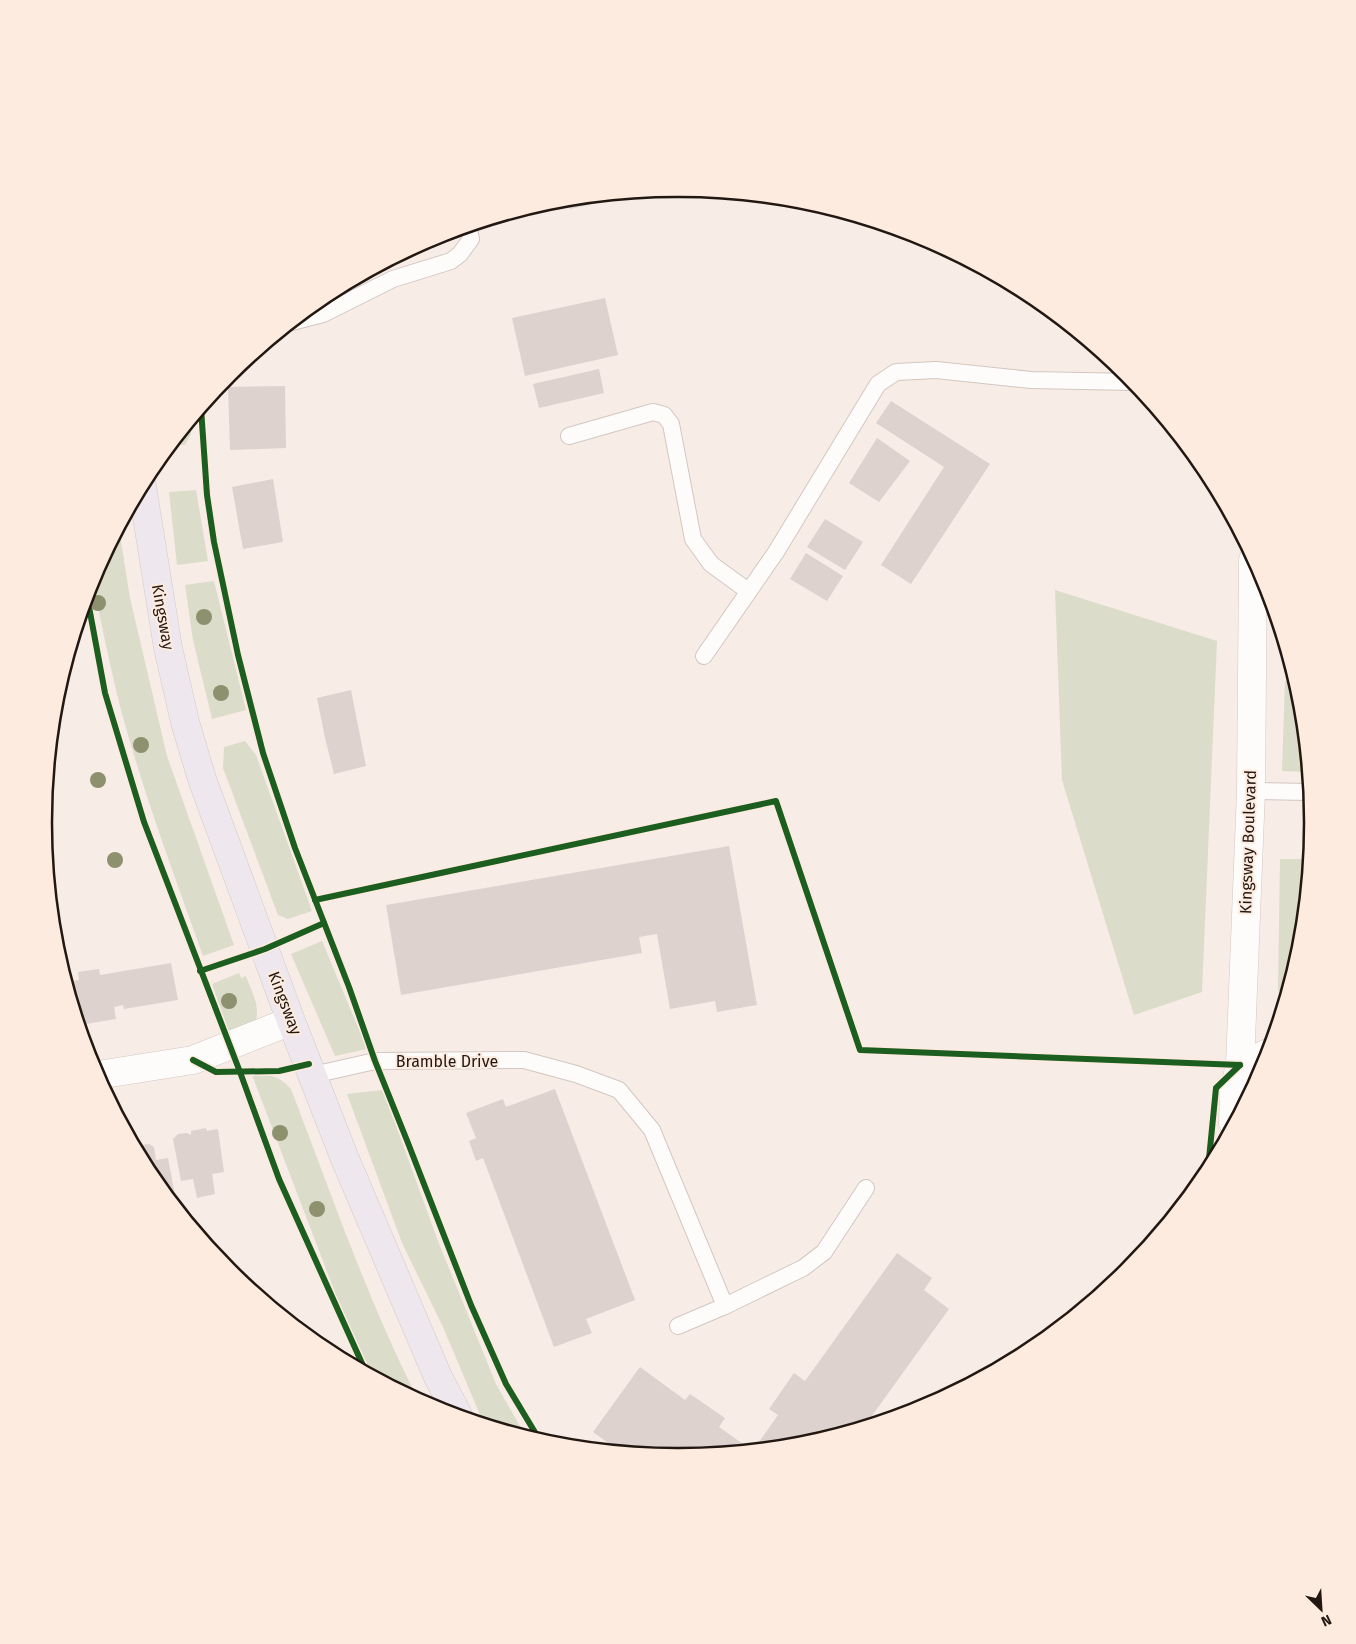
<svg xmlns="http://www.w3.org/2000/svg" width="1356" height="1644" viewBox="0 0 1356 1644" font-family="'Fira Sans',sans-serif">
<style>
.green{fill:#dcdcca}
.building{fill:#ded2cf}
.lines{fill:none;stroke-linecap:round;stroke-linejoin:round}
.service-casing{stroke:#d2c7c1;stroke-width:18}
.minor-casing{stroke:#d2c7c1;stroke-width:29}
.tertiary-casing{stroke:#d2c7c1;stroke-width:29}
.trunk-casing{stroke:#d0cac7;stroke-width:29}
.service{stroke:#fefcfb;stroke-width:16}
.minor{stroke:#fefcfb;stroke-width:28}
.tertiary{stroke:#fefcfb;stroke-width:28}
.trunk{stroke:#eee8ee;stroke-width:28}
.cycleway-casing{stroke:#feebdf;stroke-width:9}
.cycleway{stroke:#1b5e20;stroke-width:6}
.tree{fill:#8e916e}
.labels{text-anchor:middle;dominant-baseline:central;stroke-width:4;stroke-linejoin:round;paint-order:stroke}
.street-label{font-size:16px;fill:#221811;stroke:#feebdf}
.rim{fill:none;stroke:#221811;stroke-width:2.5}
</style>
<rect width="100%" height="100%" fill="#f7ece6"/>
<g class="green">
<path d="M 190,421 L 191,434 L 185,445 L 172,444 Z"/>
<path d="M 196,490 L 208,561 L 177,565 L 169,492 Z"/>
<path d="M 119,529 L 130,598 L 167,756 L 234,945 L 203,956 C 176,880 148,805 126,728 C 112,679 103,629 92,579 Z"/>
<path d="M 214,581 L 246,710 L 212,719 L 193,640 L 185,585 Z"/>
<path d="M 1055,590 L 1217,641 L 1202,992 L 1134,1015 L 1062,780 Z"/>
<path d="M 1285,681 L 1295,682 L 1300,699 L 1307,772 L 1282,771 Z"/>
<path d="M 245,741 L 256,755 L 312,911 L 288,919 L 278,915 L 223,768 L 224,747 Z"/>
<path d="M 1280,859 L 1309,859 L 1300,946 L 1286,991 L 1278,991 Z"/>
<path d="M 322,941 L 367,1049 L 335,1056 L 291,954 Z"/>
<path d="M 239,973 L 241,978 L 246,976 C 251,990 260,1005 256,1020 L 231,1038 L 212,984 Z"/>
<path d="M 265,1074 C 277,1077 283,1080 291,1089 C 331,1193 367,1299 418,1399 L 372,1374 L 342,1311 L 252,1075 Z"/>
<path d="M 383,1090 L 438,1241 L 496,1384 L 525,1435 L 483,1422 L 443,1327 L 402,1243 L 347,1094 Z"/>
</g>
<g class="building">
<path d="M 624,193 L 625,197 L 570,209 L 568,199 Z"/>
<path d="M 605,298 L 618,355 L 525,376 L 512,318 Z"/>
<path d="M 599,369 L 604,393 L 539,408 L 533,384 Z"/>
<path d="M 285,386 L 286,448 L 230,450 L 228,387 Z"/>
<path d="M 891,401 L 990,464 L 911,584 L 881,565 L 944,467 L 876,423 Z"/>
<path d="M 877,438 L 910,461 L 879,502 L 849,483 Z"/>
<path d="M 273,479 L 283,542 L 243,549 L 232,487 Z"/>
<path d="M 825,519 L 863,542 L 845,570 L 807,547 Z"/>
<path d="M 806,553 L 843,576 L 827,601 L 790,579 Z"/>
<path d="M 351,690 L 366,766 L 334,774 L 325,738 L 317,698 Z"/>
<path d="M 729,846 L 757,1005 L 717,1012 L 715,1001 L 670,1009 L 657,934 L 639,937 L 642,953 L 401,995 L 386,905 Z"/>
<path d="M 171,963 L 178,1000 L 124,1009 L 123,1005 L 114,1007 L 116,1019 L 86,1024 L 86,1022 L 79,1023 L 67,982 L 79,980 L 78,972 L 99,969 L 100,975 Z"/>
<path d="M 555,1089 L 635,1300 L 586,1319 L 592,1333 L 554,1347 L 483,1158 L 476,1161 L 469,1141 L 476,1138 L 466,1113 L 503,1099 L 506,1107 Z"/>
<path d="M 206,1128 L 207,1131 L 218,1129 L 224,1172 L 212,1174 L 215,1194 L 197,1198 L 193,1179 L 181,1181 L 173,1139 L 178,1134 L 187,1133 L 191,1135 L 191,1131 Z"/>
<path d="M 149,1144 L 154,1147 L 156,1160 L 168,1158 L 177,1206 L 150,1174 L 137,1149 L 141,1145 Z"/>
<path d="M 897,1253 L 932,1278 L 924,1290 L 949,1309 L 866,1424 L 801,1444 L 754,1449 L 778,1415 L 769,1409 L 794,1373 L 805,1381 Z"/>
<path d="M 640,1367 L 685,1400 L 690,1394 L 725,1418 L 719,1427 L 750,1449 L 678,1456 L 618,1450 L 593,1432 Z"/>
</g>
<g class="lines">
<defs>
<g id="service">
<path d="M 292,322 L 323,314 L 393,279 L 451,261 L 460,254 L 471,239 L 468,226"/>
<path d="M 569,436 L 653,412 L 664,415 L 671,424 L 693,539 L 711,564 L 748,591"/>
<path d="M 704,656 L 776,552 L 878,384 L 896,372 L 936,370 L 1031,380 L 1133,382"/>
<path d="M 1251,791 L 1309,792"/>
<path d="M 313,1075 L 375,1061 L 524,1060 L 576,1074 L 619,1090 L 652,1130 L 725,1306 L 803,1268 L 824,1252 L 866,1188"/>
<path d="M 678,1326 L 725,1306"/>
</g>
<g id="minor">
<path d="M 1240,1065 L 1268,1053"/>
<path d="M 1233,1123 L 1234,1091 L 1240,1065 L 1251,791 L 1253,560"/>
</g>
<path id="tertiary" d="M 98,1075 L 193,1060 L 291,1021"/>
<path id="trunk" d="M 142,486 L 168,648 L 185,722 L 202,779 L 291,1021 L 345,1159 L 438,1377 L 458,1415"/>
</defs>
<use href="#service" class="service-casing"/>
<use href="#minor" class="minor-casing"/>
<use href="#tertiary" class="tertiary-casing"/>
<use href="#trunk" class="trunk-casing"/>
<use href="#service" class="service"/>
<use href="#minor" class="minor"/>
<use href="#tertiary" class="tertiary"/>
<use href="#trunk" class="trunk"/>
<defs>
<g id="cycleway">
<path d="M 201,408 L 207,495 L 214,542 L 238,655 L 263,753 L 295,848 L 349,987 L 375,1061 L 408,1143 L 471,1305 L 506,1384 L 539,1439"/>
<path d="M 87,596 L 105,693 L 144,822 L 240,1072 L 279,1179 L 365,1370"/>
<path d="M 315,900 L 776,801 L 860,1050 L 1240,1065"/>
<path d="M 200,971 L 265,949 L 324,923"/>
<path d="M 193,1060 L 216,1072 L 279,1071 L 309,1064"/>
<path d="M 1208,1169 L 1216,1088 L 1240,1065"/>
</g>
</defs>
<use href="#cycleway" class="cycleway-casing"/>
<use href="#cycleway" class="cycleway"/>
</g>
<g class="tree">
<circle cx="98" cy="603" r="8"/>
<circle cx="204" cy="617" r="8"/>
<circle cx="221" cy="693" r="8"/>
<circle cx="141" cy="745" r="8"/>
<circle cx="98" cy="780" r="8"/>
<circle cx="115" cy="860" r="8"/>
<circle cx="229" cy="1001" r="8"/>
<circle cx="280" cy="1133" r="8"/>
<circle cx="317" cy="1209" r="8"/>
</g>
<g class="labels">
<g class="street-label">
<text transform="translate(163 617) rotate(80)">Kingsway</text>
<text transform="translate(1248 842) rotate(-88)">Kingsway Boulevard</text>
<text transform="translate(285 1003) rotate(69)">Kingsway</text>
<text x="447" y="1061">Bramble Drive</text>
</g>
</g>
<path d="M0 0H1356V1644H0ZM677 197H679A625 625 0 0 1 1304 822V823A625 625 0 0 1 679 1448H677A625 625 0 0 1 52 823V822A625 625 0 0 1 677 197Z" fill="#feebdf" fill-rule="evenodd"/>
<path class="rim" d="M677 197H679A625 625 0 0 1 1304 822V823A625 625 0 0 1 679 1448H677A625 625 0 0 1 52 823V822A625 625 0 0 1 677 197Z"/>
<g transform="translate(1321 1609) rotate(155)" stroke="#feebdf" stroke-width="4" paint-order="stroke">
<path d="M0-4L9 19L0 12L-9 19Z" fill="#221811"/>
<text y="-8" font-size="14" font-weight="bold" text-anchor="middle" fill="#221811">N</text>
</g>
</svg>
